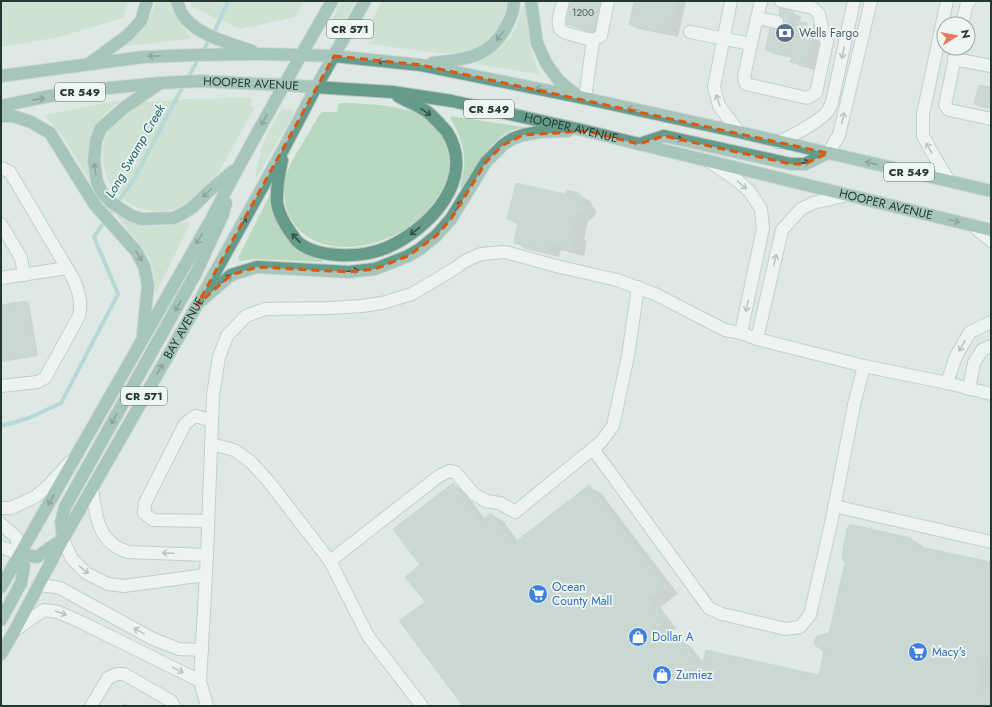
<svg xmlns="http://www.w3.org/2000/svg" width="992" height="707" viewBox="0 0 992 707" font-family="Jost,sans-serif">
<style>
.green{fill:#b8d9bf}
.shadow{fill:#0003}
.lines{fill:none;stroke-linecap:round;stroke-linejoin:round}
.stream{stroke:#89c3cb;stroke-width:4}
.building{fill:#b4c3bc;stroke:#b1c1ba}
.minor-tunnel{stroke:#b8c5bf;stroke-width:12;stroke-dasharray:12 6;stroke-linecap:butt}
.minor-casing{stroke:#a2b0aa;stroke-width:14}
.major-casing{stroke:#bcc3c1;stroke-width:14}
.minor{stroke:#fff;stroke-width:12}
.major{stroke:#659b8b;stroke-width:12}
.oneway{stroke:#325047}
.oneway2{stroke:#909b98}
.marked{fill:none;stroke:#de570e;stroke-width:3;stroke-dasharray:8 5;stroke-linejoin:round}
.labels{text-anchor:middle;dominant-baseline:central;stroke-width:3.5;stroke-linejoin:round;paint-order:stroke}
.number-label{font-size:10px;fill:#465a53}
.shield{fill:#eef6f1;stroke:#5e706a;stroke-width:1}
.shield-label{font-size:11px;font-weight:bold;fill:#213730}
.service-label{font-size:12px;fill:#4e5e75;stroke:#eef6f1;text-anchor:start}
.street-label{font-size:12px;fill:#213730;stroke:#eef6f1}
.shop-label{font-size:12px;fill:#366cbe;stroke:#eef6f1;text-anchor:start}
.water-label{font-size:13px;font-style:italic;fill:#20646e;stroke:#eef6f1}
</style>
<rect width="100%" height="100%" fill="#dee9e3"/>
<g class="green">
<path d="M 1,1 L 129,1 L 123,18 L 59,37 L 1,47 Z"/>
<path d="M 156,1 L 170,1 C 174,14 181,26 190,36 L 189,39 L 127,46 L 126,45 C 144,31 149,23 156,1 Z"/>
<path d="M 191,1 L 304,1 L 295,17 L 240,29 L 190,6 Z"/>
<path d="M 342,1 L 356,1 L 339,31 L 328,29 L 328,26 Z"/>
<path d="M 382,1 L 507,1 L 506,8 L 503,21 L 495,34 L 485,44 L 466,53 L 448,54 L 367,44 L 367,42 L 370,42 L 372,35 L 365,33 Z"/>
<path d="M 522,6 L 525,6 L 531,50 L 539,72 L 538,74 L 476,64 L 476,62 C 503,52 517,35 522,6 Z"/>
<path d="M 229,98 L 250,98 L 252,101 L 251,107 L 255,107 L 218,174 C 214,180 209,184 204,189 C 195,198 186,205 174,209 C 145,218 112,200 105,171 C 103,165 103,158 103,152 C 103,142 107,129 115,122 C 118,119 121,117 124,115 C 131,110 137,104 145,102 L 187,99 Z"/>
<path d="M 119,100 L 119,102 C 90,121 84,148 92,180 L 90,181 L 65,140 L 56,128 L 45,117 L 46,115 Z"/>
<path d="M 339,103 C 357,103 375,104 393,107 C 401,109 410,110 417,113 C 430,119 440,130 445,143 C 453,161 449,179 439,195 C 431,207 422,218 410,226 C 378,249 318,260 293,222 C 284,208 282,192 286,176 C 289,166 294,157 299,149 C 306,137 313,126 319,115 L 322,112 L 337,112 Z"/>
<path d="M 281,109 L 293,110 L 293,115 L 257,177 L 255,176 L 262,146 L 267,135 Z"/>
<path d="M 451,116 L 523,127 L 523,128 C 495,129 476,167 462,188 L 460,187 C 468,160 465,143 450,118 Z"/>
<path d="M 271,192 L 271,193 C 272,198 272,203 273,208 C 276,228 290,245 308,254 C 312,256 318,258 323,259 L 322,262 L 255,259 L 240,261 L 238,258 Z"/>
<path d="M 115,212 C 121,215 126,219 132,221 C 150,230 169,225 188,222 L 190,224 L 157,291 L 156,292 L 155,280 L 153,269 L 149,257 L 143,248 L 114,213 Z"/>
</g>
<g class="shadow">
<path d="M 571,1 L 598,1 L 609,7 L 603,35 L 576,28 L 567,23 Z"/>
<path d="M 635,1 L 686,1 L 678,37 L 639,29 L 630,24 Z"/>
<path d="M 792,12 L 801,17 L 797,34 L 812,37 L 821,42 L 815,70 L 800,66 L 791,61 L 792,58 L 775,54 L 766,49 L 779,30 L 783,28 Z"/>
<path d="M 991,88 L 991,109 L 981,107 L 976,104 Z"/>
<path d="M 578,194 L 590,201 L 596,211 L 595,216 L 588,221 L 584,239 L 587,241 L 584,256 L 561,250 L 559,257 L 526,249 L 515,242 L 519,225 L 508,219 L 566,195 Z"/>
<path d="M 26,302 L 29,303 L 38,356 L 1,362 L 1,306 Z"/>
<path d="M 453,485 L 464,491 L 485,519 L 491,515 L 503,521 L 518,541 L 589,487 L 601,493 L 678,594 L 660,607 L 676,628 L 669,633 L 676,643 L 680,640 L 691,647 L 704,663 L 820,676 L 830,634 L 911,539 L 923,546 L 924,549 L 991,563 L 991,706 L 465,706 L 426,602 L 422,566 Z"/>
<path d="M 124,703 L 130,706 L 122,706 Z"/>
</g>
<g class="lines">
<path class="stream" d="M 1,426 L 29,418 L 61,403 L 118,294 L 94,237 L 134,179 L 176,99 L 216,28 L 228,1"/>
</g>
<g class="building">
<path d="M 570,1 L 600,1 L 594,30 L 566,24 Z"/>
<path d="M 634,1 L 676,1 L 670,33 L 629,25 Z"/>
<path d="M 780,8 L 793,11 L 788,31 L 813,36 L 806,66 L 790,62 L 792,56 L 765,50 L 770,28 L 779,29 L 782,27 L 784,24 L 784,19 L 782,16 L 779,15 Z"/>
<path d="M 979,85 L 991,87 L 991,108 L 974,104 Z"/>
<path d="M 516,183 L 565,194 L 566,190 L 579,193 L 585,204 L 584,210 L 577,214 L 573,233 L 576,234 L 573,250 L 549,244 L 548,251 L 514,243 L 518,222 L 507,219 Z"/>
<path d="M 27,301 L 36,355 L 1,361 L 1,305 Z"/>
<path d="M 453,483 L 481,521 L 491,513 L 514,543 L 589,485 L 667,587 L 649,600 L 665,621 L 658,626 L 672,645 L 679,639 L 701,668 L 706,650 L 819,675 L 824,652 L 815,645 L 814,641 L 815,638 L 817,636 L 829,633 L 845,563 L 842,559 L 842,557 L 847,528 L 850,525 L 853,525 L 911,538 L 916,546 L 991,562 L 991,656 L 985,655 L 978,688 L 991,690 L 991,706 L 463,706 L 399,621 L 425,602 L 405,577 L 420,565 L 393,529 Z"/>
</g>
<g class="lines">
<path class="minor-tunnel" d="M 777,22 L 823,32"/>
<defs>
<g id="minor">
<path d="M 563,1 C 562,9 556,21 560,29 C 563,34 586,38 593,40 L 601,36 L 608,1"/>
<path d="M 731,1 L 714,87 L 719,106 L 739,132"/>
<path d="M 947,1 L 923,114 L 923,136 L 934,156 L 949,181"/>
<path d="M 757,18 L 777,22"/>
<path d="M 962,24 L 967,3 L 970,1"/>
<path d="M 690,32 L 751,44 L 761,1"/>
<path d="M 751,44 L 744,77 L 746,84 L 807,98 L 816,93 L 827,42 L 823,32 L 819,14 L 813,8 L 781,1"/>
<path d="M 957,48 L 945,105 L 949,110 L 991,119"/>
<path d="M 954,59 L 991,66"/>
<path d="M 585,98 L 593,40"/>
<path d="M 779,142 C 793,135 818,123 828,111 C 829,108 831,105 832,102 L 854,1"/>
<path d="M 828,153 L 839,135 L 871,1"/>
<path d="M 710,162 L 738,181 L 750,192 L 761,209 L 763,228 L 741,333"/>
<path d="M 1,168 L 10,172 L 74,280 C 79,293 82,302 79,316 L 45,378 L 37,382 L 1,386"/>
<path d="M 1,224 L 21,258 L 24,275"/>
<path d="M 972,225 L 991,241"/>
<path d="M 1,278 L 67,268"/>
<path d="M 757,339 L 782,230 L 801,209 L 813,203 L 848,195"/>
<path d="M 947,383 L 956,356 L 970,332 L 991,322"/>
<path d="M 969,389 L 974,363 L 982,350 L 991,346"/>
<path d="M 211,444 L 234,450 L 250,461 L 269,482 L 330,561 L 439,476 L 449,471 L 455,472 L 474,494 L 486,501 L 500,503 L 515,512 L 601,442 L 613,426 L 628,356 L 638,287"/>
<path d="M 593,449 L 709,608 L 722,614 L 786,629 L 800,627 L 810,615 L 832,519 L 854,405 L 864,366"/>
<path d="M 92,488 C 96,516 97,542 128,552 L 207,555"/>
<path d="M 834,506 L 991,542"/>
<path d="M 1,508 L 11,508 L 35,497 L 49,485 L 70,462"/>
<path d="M 208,521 L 153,520 L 144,513 L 145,503 L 185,424 L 191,419 L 196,416 L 212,421"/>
<path d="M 1,524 L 16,537 L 20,554"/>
<path d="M 63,539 L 72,559 L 86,573 L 108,584 L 124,586 L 205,575"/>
<path d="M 1,547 L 20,554"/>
<path d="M 330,561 L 368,636 L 422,706"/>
<path d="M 38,585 L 56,587 L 60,588 L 153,639 L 179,649 L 202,650"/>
<path d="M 15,630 L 44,610 L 58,612 L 81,622 L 200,681"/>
<path d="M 91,706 L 108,678 L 117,674 L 124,674 L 171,701 L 174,706"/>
<path d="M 207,706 L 200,681 L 207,555 L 213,395 L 219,357 L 227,336 L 246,316 L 265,309 L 329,308 L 362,306 L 382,303 L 412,294 L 454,269 L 465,261 L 481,254 L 505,252 L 556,266 L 617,280 L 655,294 L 725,330 L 741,333 L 757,339 L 864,366 L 947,383 L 991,394"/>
</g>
<g id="major">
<path d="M 177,1 C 178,4 179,7 180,10 C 191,34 229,43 252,51"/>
<path d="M 531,1 L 537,43 L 546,63 L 559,81 L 578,96"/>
<path d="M 90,63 L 128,35 L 141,21 L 147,1"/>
<path d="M 432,63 C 463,60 490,58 506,27 C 510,20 514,10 514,1"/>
<path d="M 1,76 L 143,57 L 193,55 L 261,54 L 301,55 L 334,56 L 421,65 L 579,97 L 739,132 L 991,191"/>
<path d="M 159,84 L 125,107 L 101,128 L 96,140 L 94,161 L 97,182 L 103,194 L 112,203 L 132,216 L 142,219 L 173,218 L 182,214 L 193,207 L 208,192 L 233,171"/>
<path id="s1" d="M 1,106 L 50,96 L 99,89 L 160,83 L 200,81 L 283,85 L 392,92 L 452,101 L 586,131 L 991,230"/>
<path d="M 1,116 L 13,116 L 31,122 L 50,133 L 95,205 L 136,251 L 144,266 L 148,285 L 143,334"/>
<path d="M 640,144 L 664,136 L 791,164 L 805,164 L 828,153"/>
<path d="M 282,160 C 279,174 276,188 277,202 C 278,212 285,225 291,233 C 293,235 294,238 296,240 C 306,251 325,254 338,255 C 354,256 371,254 386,248 C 428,230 477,180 447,132 C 445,129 441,126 439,123 C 436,120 433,117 430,114 C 422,107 408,102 398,96"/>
<path d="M 202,300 L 231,275 L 257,267 L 349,272 L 375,269 L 408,256 L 420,249 L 436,236 L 451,219 L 486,162 L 503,145 L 512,139 L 523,135 L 539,132 L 568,131"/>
<path d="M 63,539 L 61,522 L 65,507 L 196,273 L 223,214 L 226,203"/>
<path d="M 20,554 L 37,557 L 60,541"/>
<path d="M 1,587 L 212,218 C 249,144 291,73 332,1"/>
<path d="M 1,620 L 21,583 L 24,566 L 20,554"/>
<path id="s2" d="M 1,654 L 15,630 L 63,539 L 197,305 L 284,148 L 316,87 L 365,1"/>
</g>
</defs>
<use href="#minor" class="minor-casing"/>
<use href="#major" class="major-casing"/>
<use href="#minor" class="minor"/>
<use href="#major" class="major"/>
</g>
<defs><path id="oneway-shaft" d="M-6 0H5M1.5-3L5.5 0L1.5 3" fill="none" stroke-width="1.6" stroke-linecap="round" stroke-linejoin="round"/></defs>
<g class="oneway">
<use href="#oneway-shaft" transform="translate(500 36) rotate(128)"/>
<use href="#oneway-shaft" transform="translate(154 56) rotate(178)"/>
<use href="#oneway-shaft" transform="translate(383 61) rotate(-174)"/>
<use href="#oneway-shaft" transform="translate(541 89) rotate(-168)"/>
<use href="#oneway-shaft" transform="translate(39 99) rotate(-11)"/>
<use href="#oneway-shaft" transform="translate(633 109) rotate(-168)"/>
<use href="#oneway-shaft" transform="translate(426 112) rotate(34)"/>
<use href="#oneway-shaft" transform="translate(264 120) rotate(119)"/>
<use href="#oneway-shaft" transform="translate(677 139) rotate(12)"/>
<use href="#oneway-shaft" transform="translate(804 163) rotate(-10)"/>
<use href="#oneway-shaft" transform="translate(871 163) rotate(-167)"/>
<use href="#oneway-shaft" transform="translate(95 169) rotate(-99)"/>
<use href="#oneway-shaft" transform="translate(207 193) rotate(137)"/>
<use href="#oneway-shaft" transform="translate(459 206) rotate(-59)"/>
<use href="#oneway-shaft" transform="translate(954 221) rotate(14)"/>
<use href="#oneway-shaft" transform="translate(243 222) rotate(-61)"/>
<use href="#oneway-shaft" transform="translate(415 231) rotate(142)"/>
<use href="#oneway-shaft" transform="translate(296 238) rotate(-133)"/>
<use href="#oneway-shaft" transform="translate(199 239) rotate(120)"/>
<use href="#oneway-shaft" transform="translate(139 256) rotate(59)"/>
<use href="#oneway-shaft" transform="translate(353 271) rotate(-5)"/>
<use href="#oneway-shaft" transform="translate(227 279) rotate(-41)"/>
<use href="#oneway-shaft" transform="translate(178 306) rotate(119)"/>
<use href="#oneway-shaft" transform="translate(160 369) rotate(-60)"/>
<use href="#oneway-shaft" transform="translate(114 419) rotate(119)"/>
<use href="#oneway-shaft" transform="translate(51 500) rotate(119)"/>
</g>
<g class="oneway2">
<use href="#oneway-shaft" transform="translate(843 53) rotate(102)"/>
<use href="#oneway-shaft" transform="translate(718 100) rotate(-108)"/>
<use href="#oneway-shaft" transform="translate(843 118) rotate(-77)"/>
<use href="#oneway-shaft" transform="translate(929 148) rotate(-117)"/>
<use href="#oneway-shaft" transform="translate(742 185) rotate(41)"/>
<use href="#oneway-shaft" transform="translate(775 260) rotate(-77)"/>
<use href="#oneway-shaft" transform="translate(747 306) rotate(102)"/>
<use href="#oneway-shaft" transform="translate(962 346) rotate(119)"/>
<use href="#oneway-shaft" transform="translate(168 553) rotate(-178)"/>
<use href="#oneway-shaft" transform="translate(84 570) rotate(40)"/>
<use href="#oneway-shaft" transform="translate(61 613) rotate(19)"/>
<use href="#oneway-shaft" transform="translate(139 631) rotate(-151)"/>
<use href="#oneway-shaft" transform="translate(178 670) rotate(26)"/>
</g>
<path d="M0 0H992V707H0ZM 334,56 L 421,65 L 828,153 L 805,164 L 791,164 L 664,136 L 639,144 L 586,131 L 523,135 L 503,145 L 486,162 L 451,219 L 436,236 L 408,256 L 375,269 L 349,272 L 257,267 L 231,275 L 197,305 Z" fill="#dee9e3" fill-opacity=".55" fill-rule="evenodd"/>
<path class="marked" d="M 334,56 L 421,65 L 828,153 L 805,164 L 791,164 L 664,136 L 639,144 L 586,131 L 523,135 L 503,145 L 486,162 L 451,219 L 436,236 L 408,256 L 375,269 L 349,272 L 257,267 L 231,275 L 197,305 Z"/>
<defs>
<symbol id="bank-disc" viewBox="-11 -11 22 22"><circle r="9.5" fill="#5c6f8a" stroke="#eef6f1"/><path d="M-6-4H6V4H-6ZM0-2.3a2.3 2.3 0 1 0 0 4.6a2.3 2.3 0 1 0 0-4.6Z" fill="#fff"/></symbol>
<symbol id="supermarket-disc" viewBox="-11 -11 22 22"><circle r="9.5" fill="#3f7fe0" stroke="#eef6f1"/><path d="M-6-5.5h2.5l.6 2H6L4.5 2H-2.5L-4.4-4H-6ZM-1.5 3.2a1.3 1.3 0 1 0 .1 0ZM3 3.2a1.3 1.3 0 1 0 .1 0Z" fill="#fff"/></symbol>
<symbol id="shop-disc" viewBox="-11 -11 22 22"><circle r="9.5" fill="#3f7fe0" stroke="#eef6f1"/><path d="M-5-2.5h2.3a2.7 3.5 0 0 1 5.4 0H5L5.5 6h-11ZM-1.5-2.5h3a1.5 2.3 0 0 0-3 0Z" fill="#fff"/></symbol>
</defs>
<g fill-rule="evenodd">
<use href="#bank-disc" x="774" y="22" width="22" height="22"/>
<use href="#supermarket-disc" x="527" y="583" width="22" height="22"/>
<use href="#shop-disc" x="627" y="626" width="22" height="22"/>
<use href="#supermarket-disc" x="907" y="641" width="22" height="22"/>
<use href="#shop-disc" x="651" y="664" width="22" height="22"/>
</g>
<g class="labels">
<g class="number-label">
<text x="583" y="12">1200</text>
</g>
<g class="shield">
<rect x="327" y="20" width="46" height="18" rx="3"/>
<rect x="55" y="83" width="50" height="18" rx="3"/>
<rect x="464" y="100" width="50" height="18" rx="3"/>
<rect x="884" y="163" width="50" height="18" rx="3"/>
<rect x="121" y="387" width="46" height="18" rx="3"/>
</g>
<g class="shield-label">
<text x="350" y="29">CR 571</text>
<text x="80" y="92">CR 549</text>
<text x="489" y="109">CR 549</text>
<text x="909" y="172">CR 549</text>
<text x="144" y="396">CR 571</text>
</g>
<g class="service-label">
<text x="799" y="33">Wells Fargo</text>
</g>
<g class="street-label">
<text stroke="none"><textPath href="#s1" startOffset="252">HOOPER AVENUE</textPath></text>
<text stroke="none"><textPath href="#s1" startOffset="576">HOOPER AVENUE</textPath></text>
<text stroke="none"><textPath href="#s1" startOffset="900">HOOPER AVENUE</textPath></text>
<text stroke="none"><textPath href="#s2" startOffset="374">BAY AVENUE</textPath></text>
</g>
<g class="shop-label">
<text x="552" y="587">Ocean<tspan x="552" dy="14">County Mall</tspan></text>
<text x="652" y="637">Dollar A</text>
<text x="932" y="652">Macy's</text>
<text x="676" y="675">Zumiez</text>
</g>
<g class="water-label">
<text transform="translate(135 151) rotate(-60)">Long Swamp Creek</text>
</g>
</g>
<rect width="992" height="707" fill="none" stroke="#213730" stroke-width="4"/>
<g transform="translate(956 36) rotate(79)"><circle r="19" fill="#eef6f1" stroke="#9caaa4"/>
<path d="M0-3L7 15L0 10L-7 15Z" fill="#e8795d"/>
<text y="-6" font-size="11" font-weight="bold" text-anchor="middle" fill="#213730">N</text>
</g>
</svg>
